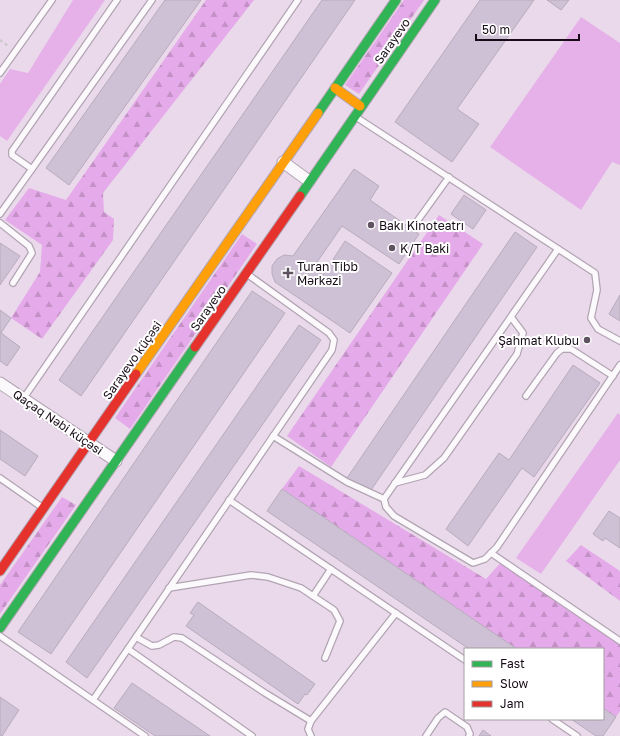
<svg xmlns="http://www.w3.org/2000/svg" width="620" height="736" viewBox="0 0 620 736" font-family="'Golos Text',sans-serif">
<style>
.green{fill:#e6b1e9}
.forest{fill:url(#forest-firs)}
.building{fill:#cec0d5;stroke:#b7acbb}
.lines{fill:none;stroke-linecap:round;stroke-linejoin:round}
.lane-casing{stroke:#b2a5b3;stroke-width:8}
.street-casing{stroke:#b2a5b3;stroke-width:13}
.fast-casing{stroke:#b2a5b3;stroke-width:11}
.slow-casing{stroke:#b2a5b3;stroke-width:11}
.jam-casing{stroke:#b2a5b3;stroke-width:11}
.path{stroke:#cec9ce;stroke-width:2.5;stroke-dasharray:3 3;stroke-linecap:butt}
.lane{stroke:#fcf9fc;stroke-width:5.5}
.street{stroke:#fcf9fc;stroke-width:11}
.fast{stroke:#30b455;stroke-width:9}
.slow{stroke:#ff9f0a;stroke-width:9}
.jam{stroke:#e5322d;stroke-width:9}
.poi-dot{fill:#605361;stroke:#fff;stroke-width:1.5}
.labels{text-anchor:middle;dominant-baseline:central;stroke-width:4;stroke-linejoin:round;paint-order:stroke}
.street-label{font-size:12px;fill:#160b16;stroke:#fff}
.poi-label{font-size:12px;fill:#160b16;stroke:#fff;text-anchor:start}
</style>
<defs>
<pattern id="forest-firs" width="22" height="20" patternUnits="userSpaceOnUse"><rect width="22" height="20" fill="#e5aae9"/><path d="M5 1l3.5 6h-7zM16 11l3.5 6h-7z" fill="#c491c7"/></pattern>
</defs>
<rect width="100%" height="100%" fill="#ead9eb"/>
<g class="green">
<path d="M 73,0 L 105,0 L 7,141 L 0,136 L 0,84 L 10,69 L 28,73 Z"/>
<path d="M 581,17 L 620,43 L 620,165 L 612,162 L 581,210 L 490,147 Z"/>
<path d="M 618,413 L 620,415 L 620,460 L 541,574 L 516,558 Z"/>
</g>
<g class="forest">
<path d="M 206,0 L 254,0 L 103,193 L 104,212 L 114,219 L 113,240 L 42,339 L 11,318 L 40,272 L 42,245 L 5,220 L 29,188 L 66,200 Z"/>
<path d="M 404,0 L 424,0 L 359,94 L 345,85 Z"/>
<path d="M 439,215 L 483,244 L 331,467 L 287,436 Z"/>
<path d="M 242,234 L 257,244 L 130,429 L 115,418 Z"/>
<path d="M 299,466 L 486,579 L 503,560 L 620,641 L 620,711 L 616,717 L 603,708 L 603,649 L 517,649 L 282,489 Z"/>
<path d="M 62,497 L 76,505 L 0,614 L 0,585 Z"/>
<path d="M 581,545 L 620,571 L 620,601 L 566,561 Z"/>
</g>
<g class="building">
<path d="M 165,0 L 201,0 L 69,185 L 46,168 Z"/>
<path d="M 322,0 L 355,0 L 81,396 L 59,380 Z"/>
<path d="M 480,0 L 534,0 L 457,109 L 479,124 L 452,162 L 395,122 Z"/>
<path d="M 547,0 L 569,0 L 561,10 Z"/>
<path d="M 354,169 L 379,186 L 370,200 L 419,234 L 399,264 L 342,226 L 313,268 L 323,275 L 345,241 L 392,273 L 350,333 L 275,282 L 272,274 L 272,266 L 277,259 L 284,255 L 293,256 Z"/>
<path d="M 464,195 L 486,210 L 473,229 L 451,214 Z"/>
<path d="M 515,232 L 537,247 L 369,493 L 347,478 Z"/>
<path d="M 0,243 L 20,256 L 0,285 Z"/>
<path d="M 252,291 L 285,313 L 51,654 L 18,632 Z"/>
<path d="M 620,295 L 620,321 L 609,314 Z"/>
<path d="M 0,310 L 11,318 L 1,333 L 20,347 L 7,366 L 0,361 Z"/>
<path d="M 299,325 L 321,340 L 87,678 L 66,662 Z"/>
<path d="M 573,365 L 600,383 L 534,477 L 522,468 L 468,546 L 446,529 L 499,453 L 509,460 Z"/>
<path d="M 0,430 L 38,456 L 25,476 L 0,459 Z"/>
<path d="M 282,489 L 517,649 L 469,649 L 267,511 Z"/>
<path d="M 609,511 L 620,518 L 620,548 L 605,538 L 603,541 L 593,534 Z"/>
<path d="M 198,602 L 315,684 L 307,695 L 305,694 L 298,704 L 186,626 L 194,615 L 190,613 Z"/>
<path d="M 132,683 L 210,736 L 155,736 L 114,708 Z"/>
<path d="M 0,697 L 19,710 L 2,736 L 0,736 Z"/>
<path d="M 603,708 L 616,717 L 603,736 L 596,736 L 571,719 L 603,719 Z"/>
<path d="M 483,730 L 491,736 L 479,736 Z"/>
</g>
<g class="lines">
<defs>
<g id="lane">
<path d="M 0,73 L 52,0"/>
<path d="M 356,117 L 595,273 L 597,290 L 591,318 L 598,329 L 620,341"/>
<path d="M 32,169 L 12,155 L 12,151 L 117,0"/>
<path d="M 0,214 L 152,0"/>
<path d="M 418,220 L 449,177"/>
<path d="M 0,223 L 29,246 L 32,253 L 13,283"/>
<path d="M 558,249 L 384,499 L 386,507 L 394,516 L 473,563 L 485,559 L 497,547 L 620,365"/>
<path d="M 526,396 L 557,353 L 562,349 L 571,349 L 613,376"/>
<path d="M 23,399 L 298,0"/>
<path d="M 273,436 L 347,482 L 384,499"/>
<path d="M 0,478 L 43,508"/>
<path d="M 395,483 L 425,475 L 444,458 L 517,354 L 523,333 L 511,317"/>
<path d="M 229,500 L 465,660"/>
<path d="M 491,553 L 620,641"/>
<path d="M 169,588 L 251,575 L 268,577 L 301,588 L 334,610 L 340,621 L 325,658"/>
<path d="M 313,596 L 331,569"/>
<path d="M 0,636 L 145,736"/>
<path d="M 136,637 L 152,646 L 159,645 L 174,637 L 182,638 L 265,693 L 311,721"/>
<path d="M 128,649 L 252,736"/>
<path d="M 93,700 L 332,350 L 334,340 L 329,333 L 247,274"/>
<path d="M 552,719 L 577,736"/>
<path d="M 311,736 L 308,729 L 311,721 L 396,613"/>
<path d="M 426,736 L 438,718 L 445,712 L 467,727 L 470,734 L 469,736"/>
</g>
<g id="street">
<path d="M 283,162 L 309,181"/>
<path d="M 0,383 L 116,461"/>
</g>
<g id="fast">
<path d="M 318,113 L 396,0"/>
<path d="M 300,196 L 435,0"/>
<path d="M 0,628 L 195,347"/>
</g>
<g id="slow">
<path d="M 335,88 L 360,106"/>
<path d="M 136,374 L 318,113"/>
</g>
<g id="jam">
<path d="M 195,347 L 300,196"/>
<path d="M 0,571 L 136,374"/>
</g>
</defs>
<use href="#lane" class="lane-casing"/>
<use href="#street" class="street-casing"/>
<use href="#fast" class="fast-casing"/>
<use href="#slow" class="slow-casing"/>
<use href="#jam" class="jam-casing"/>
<path class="path" d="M 0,40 L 8,46"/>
<use href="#lane" class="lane"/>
<use href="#street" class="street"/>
<use href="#fast" class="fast"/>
<use href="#slow" class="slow"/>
<use href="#jam" class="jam"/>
</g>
<g class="poi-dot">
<circle cx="371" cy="225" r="4"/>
<circle cx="392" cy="248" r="4"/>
<path d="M286 267h4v4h4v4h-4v4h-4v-4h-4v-4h4z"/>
<circle cx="587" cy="340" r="4"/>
</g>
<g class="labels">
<g class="street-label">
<text transform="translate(392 41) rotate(-55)">Sarayevo</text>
<text transform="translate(208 308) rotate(-55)">Sarayevo</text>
<text transform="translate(132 360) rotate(-55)">Sarayevo küçəsi</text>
<text transform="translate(58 422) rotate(34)">Qaçaq Nəbi küçəsi</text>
</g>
<g class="poi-label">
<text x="379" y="225">Bakı Kinoteatrı</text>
<text x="400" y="248">K/T Baki</text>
<text x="297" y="266">Turan Tibb<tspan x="297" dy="14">Mərkəzi</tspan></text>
<text x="579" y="340" text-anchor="end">Şahmat Klubu</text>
</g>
</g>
<rect x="464" y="648" width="140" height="72" fill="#ffffff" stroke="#a29da2"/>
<rect x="472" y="661" width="20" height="6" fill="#30b455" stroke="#a29da2"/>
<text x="500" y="668" font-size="12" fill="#160b16">Fast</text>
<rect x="472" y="681" width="20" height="6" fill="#ff9f0a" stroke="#a29da2"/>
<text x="500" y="688" font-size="12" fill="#160b16">Slow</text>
<rect x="472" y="701" width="20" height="6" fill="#e5322d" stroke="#a29da2"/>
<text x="500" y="708" font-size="12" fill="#160b16">Jam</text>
<path d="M476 34v6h103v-6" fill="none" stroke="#160b16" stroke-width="2"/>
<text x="482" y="34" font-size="12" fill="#160b16" stroke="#ffffff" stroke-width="3" paint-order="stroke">50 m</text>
</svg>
